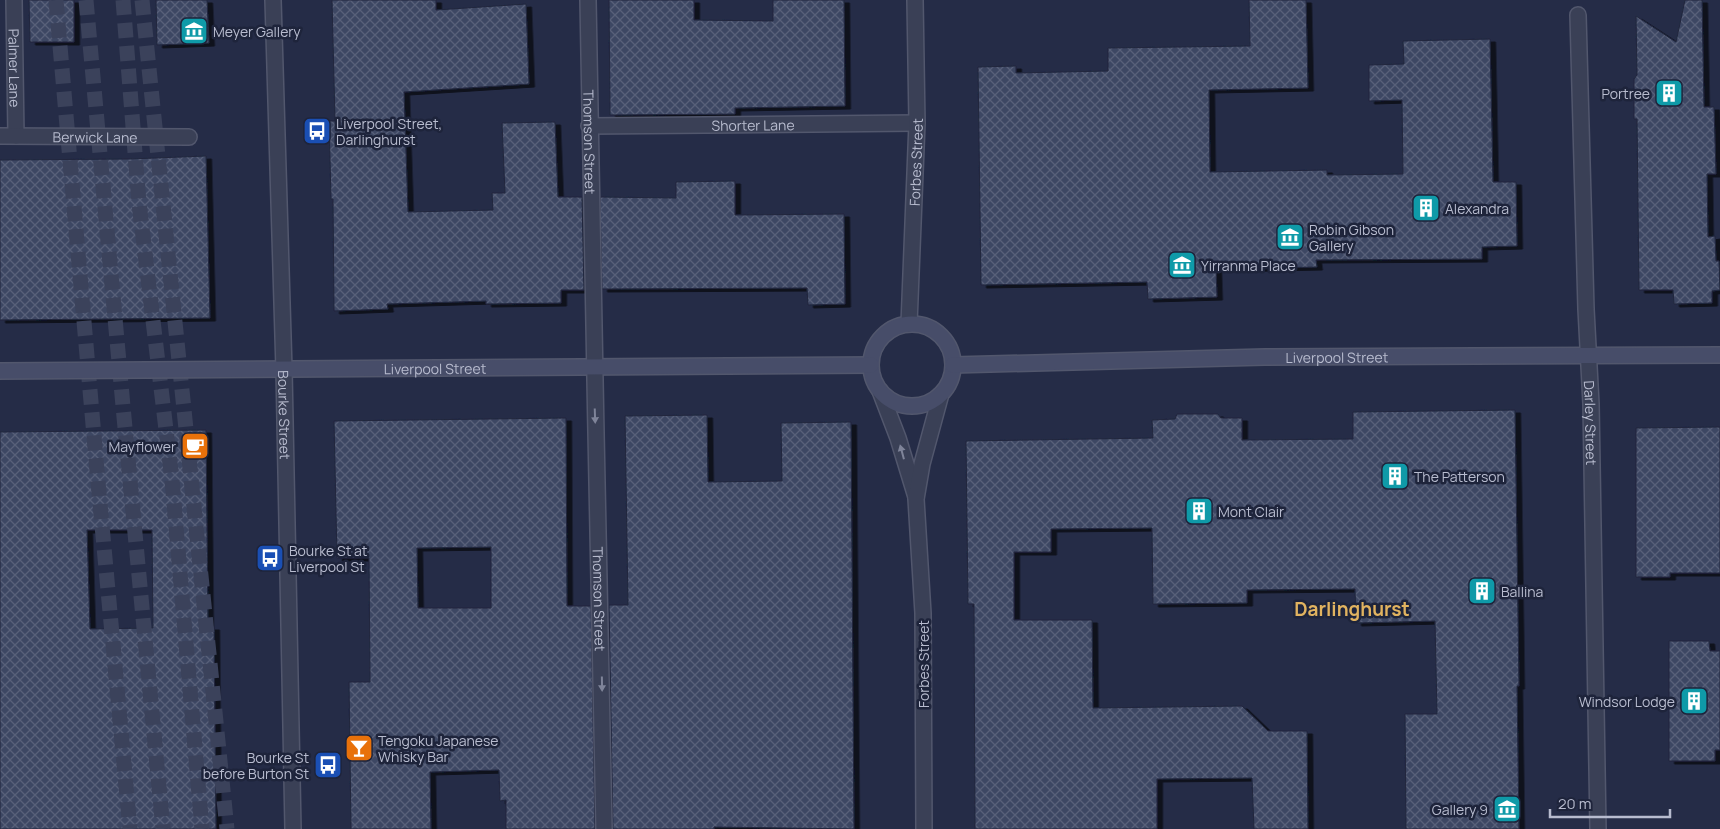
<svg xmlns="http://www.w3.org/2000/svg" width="1720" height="829" viewBox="0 0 1720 829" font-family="Manrope,sans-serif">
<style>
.building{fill:url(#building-cross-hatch);stroke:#20263d;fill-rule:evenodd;filter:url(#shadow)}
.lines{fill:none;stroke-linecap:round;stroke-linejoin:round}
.highway-tunnel{stroke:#3b425b;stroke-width:15;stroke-dasharray:15 8;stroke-linecap:butt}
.street-casing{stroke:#52576d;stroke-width:18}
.secondary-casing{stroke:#52576d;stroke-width:18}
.street{stroke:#3a4056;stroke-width:15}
.secondary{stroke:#474d69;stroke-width:15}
.oneway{fill:#7f8499}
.labels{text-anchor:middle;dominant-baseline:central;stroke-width:5;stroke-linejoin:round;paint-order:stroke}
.poi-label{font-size:14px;fill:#b8bccf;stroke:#1e243b;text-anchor:start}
.street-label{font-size:14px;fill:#b8bccf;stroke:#1e243b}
.district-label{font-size:19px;font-weight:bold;fill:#e1b360;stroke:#1e243b}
</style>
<defs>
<pattern id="building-cross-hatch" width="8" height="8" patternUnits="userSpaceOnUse" patternTransform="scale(1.25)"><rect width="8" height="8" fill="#3e4764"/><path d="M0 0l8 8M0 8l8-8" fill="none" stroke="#586079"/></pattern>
<filter id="shadow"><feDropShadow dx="5.5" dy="3" stdDeviation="0" flood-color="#0009"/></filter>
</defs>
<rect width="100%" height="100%" fill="#252c47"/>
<g class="building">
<path d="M 29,0 L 74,0 L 74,42 L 30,42 Z"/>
<path d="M 156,0 L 207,0 L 209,43 L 157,45 Z"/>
<path d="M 332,0 L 436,0 L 436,10 L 526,4 L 529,84 L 404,92 L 408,212 L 493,210 L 492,193 L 505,193 L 502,123 L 555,122 L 558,197 L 582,197 L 584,290 L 561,290 L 561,303 L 486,304 L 486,301 L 387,304 L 388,309 L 334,311 L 333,199 L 331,199 L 329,121 L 335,121 Z"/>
<path d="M 609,0 L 694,0 L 694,20 L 773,21 L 773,0 L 844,0 L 845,106 L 735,108 L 735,114 L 610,115 Z"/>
<path d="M 1249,0 L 1306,0 L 1308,88 L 1209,90 L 1210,172 L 1327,170 L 1327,175 L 1403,174 L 1402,100 L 1369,101 L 1369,65 L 1404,64 L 1403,41 L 1490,39 L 1493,182 L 1516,182 L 1517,246 L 1482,247 L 1482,259 L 1316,260 L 1317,267 L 1216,269 L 1217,297 L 1148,299 L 1147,282 L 981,285 L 978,67 L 1016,66 L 1016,73 L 1108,71 L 1108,48 L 1250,46 Z"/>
<path d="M 1685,0 L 1702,0 L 1704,107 L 1714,107 L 1716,174 L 1707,174 L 1708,237 L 1715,236 L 1716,261 L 1719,261 L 1720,290 L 1712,291 L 1712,303 L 1674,304 L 1673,290 L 1639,290 L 1637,119 L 1634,119 L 1634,79 L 1637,75 L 1636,16 L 1676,42 Z"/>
<path d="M 206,156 L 210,318 L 0,320 L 0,160 L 130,159 Z"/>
<path d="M 735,181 L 735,215 L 844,214 L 845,304 L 808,305 L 807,288 L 602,289 L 600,197 L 676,198 L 676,182 Z"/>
<path d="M 1515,410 L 1519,686 L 1517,686 L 1519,829 L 1406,829 L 1405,714 L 1437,714 L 1435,621 L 1356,623 L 1355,589 L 1247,590 L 1247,603 L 1153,604 L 1152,528 L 1051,529 L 1051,552 L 1014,552 L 1014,620 L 1092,620 L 1093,708 L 1242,706 L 1268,731 L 1307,731 L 1308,829 L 1254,829 L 1252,778 L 1157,779 L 1157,829 L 975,829 L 974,604 L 968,604 L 966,441 L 1153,438 L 1152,420 L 1175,419 L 1177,414 L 1218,414 L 1221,418 L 1242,418 L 1242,440 L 1353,439 L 1353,412 Z"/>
<path d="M 707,415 L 708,482 L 782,481 L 781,423 L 851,422 L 854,829 L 714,827 L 714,829 L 613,829 L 609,605 L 628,605 L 625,416 Z"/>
<path d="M 566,418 L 567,606 L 591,606 L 595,829 L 506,829 L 506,800 L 500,801 L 499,770 L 430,772 L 431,829 L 351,829 L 349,682 L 370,682 L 369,558 L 337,558 L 334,421 ZM 491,547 L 491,608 L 418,608 L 417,548 Z"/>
<path d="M 1720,427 L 1720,573 L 1670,573 L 1670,577 L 1636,577 L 1636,428 Z"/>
<path d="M 206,430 L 208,627 L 214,627 L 216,829 L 0,829 L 0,432 ZM 87,530 L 152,530 L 153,628 L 90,629 Z"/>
<path d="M 1669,641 L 1709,641 L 1710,651 L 1720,651 L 1720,750 L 1715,750 L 1715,761 L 1669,761 Z"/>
</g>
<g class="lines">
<g class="highway-tunnel">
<path d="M 56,0 L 98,482 L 130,829"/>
<path d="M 86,0 L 124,417 L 163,829"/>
<path d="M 123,0 L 139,203 L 172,480 L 202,829"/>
<path d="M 142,0 L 227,829"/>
</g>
<defs>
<g id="street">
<path id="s1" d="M 14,0 L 16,136"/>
<path id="s2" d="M 273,0 L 284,370 L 293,829"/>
<path id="s3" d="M 588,0 C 591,276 600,553 604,829"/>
<path id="s4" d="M 1578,15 L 1586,309 L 1591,404 L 1598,829"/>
<path id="s5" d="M 589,126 L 917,123"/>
<path id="s6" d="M 0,136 L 189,137"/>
<path id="s7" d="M 909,324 L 917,123 L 915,0"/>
<path d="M 880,391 L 898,438 L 916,497"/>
<path d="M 924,829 L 923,613 L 916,499 L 922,464 L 941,394"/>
</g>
<g id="secondary">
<circle cx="912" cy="365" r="41"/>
<path id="s8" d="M 953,365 L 1265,357 L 1720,355"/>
<path id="s9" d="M 0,371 L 871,365"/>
</g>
</defs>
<use href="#street" class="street-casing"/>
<use href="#secondary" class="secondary-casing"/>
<use href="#street" class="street"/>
<use href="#secondary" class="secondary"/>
</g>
<defs><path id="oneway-solid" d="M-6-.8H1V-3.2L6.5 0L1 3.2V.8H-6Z" transform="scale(1.25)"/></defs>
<g class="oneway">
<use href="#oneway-solid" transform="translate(595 416) rotate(88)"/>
<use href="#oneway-solid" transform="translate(902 452) rotate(-105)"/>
<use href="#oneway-solid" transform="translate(602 684) rotate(89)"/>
</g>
<defs>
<symbol id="museum-square" viewBox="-11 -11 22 22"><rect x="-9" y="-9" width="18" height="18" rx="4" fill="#0f9aa8" stroke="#1e243b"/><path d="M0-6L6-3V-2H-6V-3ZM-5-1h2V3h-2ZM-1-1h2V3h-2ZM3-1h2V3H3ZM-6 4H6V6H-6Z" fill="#fff"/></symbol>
<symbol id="building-square" viewBox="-11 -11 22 22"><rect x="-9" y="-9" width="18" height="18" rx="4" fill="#0f9aa8" stroke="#1e243b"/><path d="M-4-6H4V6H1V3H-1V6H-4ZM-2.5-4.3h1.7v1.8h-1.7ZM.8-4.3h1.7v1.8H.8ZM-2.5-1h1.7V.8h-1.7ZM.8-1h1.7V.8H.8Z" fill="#fff"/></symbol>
<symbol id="bus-square" viewBox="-11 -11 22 22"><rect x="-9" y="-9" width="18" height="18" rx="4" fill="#1a4fb4" stroke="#1e243b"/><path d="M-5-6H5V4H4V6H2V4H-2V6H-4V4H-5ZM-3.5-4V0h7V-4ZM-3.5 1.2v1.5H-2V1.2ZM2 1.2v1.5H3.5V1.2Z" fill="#fff"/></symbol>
<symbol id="cafe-square" viewBox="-11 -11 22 22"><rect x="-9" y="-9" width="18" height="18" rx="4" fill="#e8710a" stroke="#1e243b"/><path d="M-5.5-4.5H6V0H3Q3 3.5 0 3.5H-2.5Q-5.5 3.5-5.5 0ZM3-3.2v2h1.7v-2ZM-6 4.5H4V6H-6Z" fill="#fff"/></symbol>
<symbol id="bar-square" viewBox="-11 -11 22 22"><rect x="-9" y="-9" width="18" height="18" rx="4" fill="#e8710a" stroke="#1e243b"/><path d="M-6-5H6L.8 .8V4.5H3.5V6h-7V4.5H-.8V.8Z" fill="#fff"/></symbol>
</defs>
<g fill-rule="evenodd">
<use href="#museum-square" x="178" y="15" width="32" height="32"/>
<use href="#building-square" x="1653" y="77" width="32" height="32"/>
<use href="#bus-square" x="301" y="115" width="32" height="32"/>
<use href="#building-square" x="1410" y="192" width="32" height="32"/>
<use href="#museum-square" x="1274" y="221" width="32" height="32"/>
<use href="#museum-square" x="1166" y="249" width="32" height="32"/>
<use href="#cafe-square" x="179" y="430" width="32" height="32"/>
<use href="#building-square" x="1379" y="460" width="32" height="32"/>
<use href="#building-square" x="1183" y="495" width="32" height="32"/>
<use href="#bus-square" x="254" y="542" width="32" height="32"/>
<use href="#building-square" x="1466" y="575" width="32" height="32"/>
<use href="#building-square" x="1678" y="685" width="32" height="32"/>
<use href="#bar-square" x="343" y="732" width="32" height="32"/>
<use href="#bus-square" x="312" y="749" width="32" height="32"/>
<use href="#museum-square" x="1491" y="793" width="32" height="32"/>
</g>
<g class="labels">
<g class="poi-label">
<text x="213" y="31">Meyer Gallery</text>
<text x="1650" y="93" text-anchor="end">Portree</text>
<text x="336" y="123">Liverpool Street,<tspan x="336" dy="16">Darlinghurst</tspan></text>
<text x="1445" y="208">Alexandra</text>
<text x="1309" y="229">Robin Gibson<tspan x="1309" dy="16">Gallery</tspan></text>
<text x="1201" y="265">Yirranma Place</text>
<text x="176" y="446" text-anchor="end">Mayflower</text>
<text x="1414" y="476">The Patterson</text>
<text x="1218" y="511">Mont Clair</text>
<text x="289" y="550">Bourke St at<tspan x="289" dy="16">Liverpool St</tspan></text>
<text x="1501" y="591">Ballina</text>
<text x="1675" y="701" text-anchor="end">Windsor Lodge</text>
<text x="378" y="740">Tengoku Japanese<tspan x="378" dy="16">Whisky Bar</tspan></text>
<text x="309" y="757" text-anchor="end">Bourke St<tspan x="309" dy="16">before Burton St</tspan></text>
<text x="1488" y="809" text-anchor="end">Gallery 9</text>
</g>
<g class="street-label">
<text stroke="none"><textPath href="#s1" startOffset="68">Palmer Lane</textPath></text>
<text stroke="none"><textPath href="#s5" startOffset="164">Shorter Lane</textPath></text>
<text stroke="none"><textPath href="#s6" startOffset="95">Berwick Lane</textPath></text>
<text stroke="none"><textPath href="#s3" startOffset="142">Thomson Street</textPath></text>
<text stroke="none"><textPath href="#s7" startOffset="162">Forbes Street</textPath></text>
<text stroke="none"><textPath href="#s8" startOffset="384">Liverpool Street</textPath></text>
<text stroke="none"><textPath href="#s9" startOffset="435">Liverpool Street</textPath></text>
<text stroke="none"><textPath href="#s2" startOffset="415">Bourke Street</textPath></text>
<text stroke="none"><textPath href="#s4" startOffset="408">Darley Street</textPath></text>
<text stroke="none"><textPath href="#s3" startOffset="599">Thomson Street</textPath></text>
<text transform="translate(923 664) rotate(-90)">Forbes Street</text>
</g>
<g class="district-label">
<text x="1352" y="609">Darlinghurst</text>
</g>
</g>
<path d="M1550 809v8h120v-8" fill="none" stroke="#b8bccf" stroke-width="2.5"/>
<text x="1558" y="809" font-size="15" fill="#b8bccf" stroke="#1e243b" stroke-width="4" paint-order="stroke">20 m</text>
</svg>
